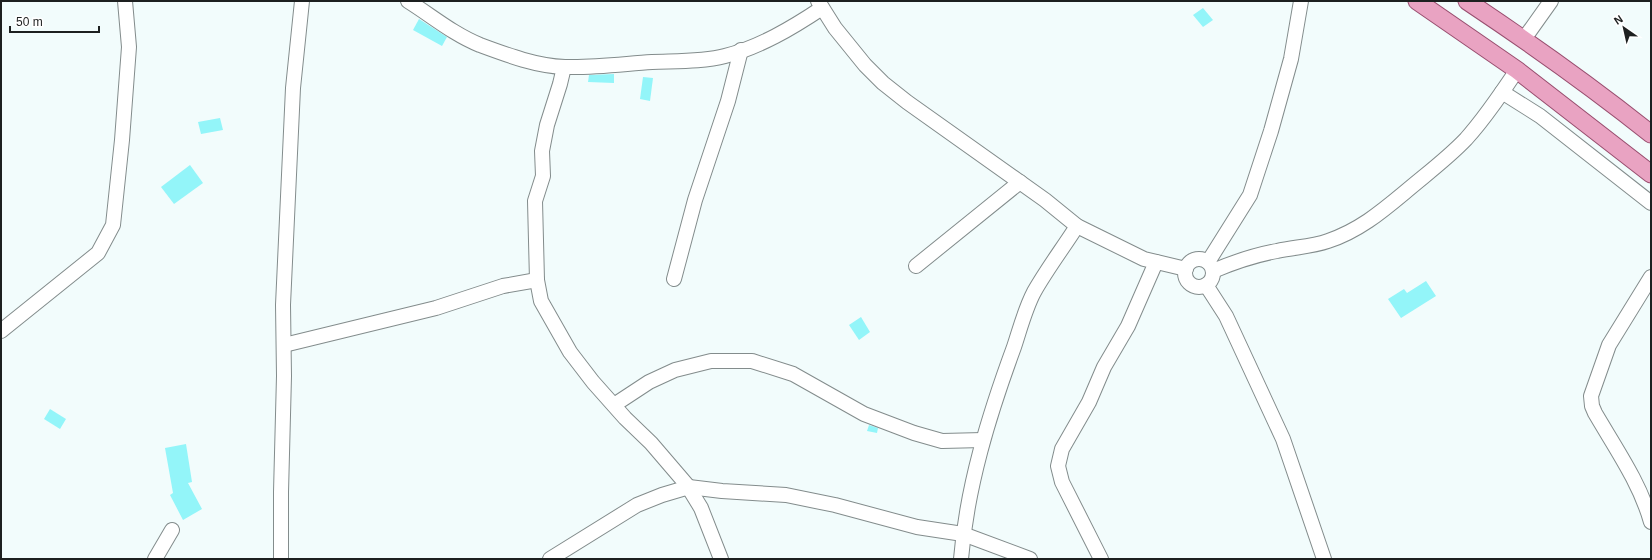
<svg xmlns="http://www.w3.org/2000/svg" width="1652" height="560" viewBox="0 0 1652 560" font-family="Arial,sans-serif">
<style>
.building{fill:#93f5f9}
.lines{fill:none;stroke-linecap:round;stroke-linejoin:round}
.minor-casing{stroke:#838c8c;stroke-width:16}
.major-casing{stroke:#984e6f;stroke-width:19}
.minor{stroke:#fff;stroke-width:14}
.major{stroke:#e9a3c2;stroke-width:17}
</style>
<rect width="100%" height="100%" fill="#f2fcfc"/>
<g class="building">
<path d="M 1203,8 L 1213,20 L 1203,27 L 1193,15 Z"/>
<path d="M 419,19 L 447,37 L 442,46 L 413,30 Z"/>
<path d="M 614,74 L 614,83 L 588,82 L 589,75 Z"/>
<path d="M 643,77 L 653,78 L 650,101 L 640,99 Z"/>
<path d="M 220,118 L 223,130 L 201,134 L 198,122 Z"/>
<path d="M 190,165 L 203,183 L 174,204 L 161,187 Z"/>
<path d="M 1426,281 L 1436,296 L 1401,318 L 1388,299 L 1404,289 L 1407,293 Z"/>
<path d="M 861,317 L 870,332 L 859,340 L 849,325 Z"/>
<path d="M 50,409 L 66,419 L 60,429 L 44,419 Z"/>
<path d="M 869,425 L 878,428 L 877,433 L 867,431 Z"/>
<path d="M 186,444 L 192,482 L 188,483 L 202,509 L 183,520 L 170,495 L 173,493 L 165,448 Z"/>
</g>
<g class="lines">
<defs>
<g id="minor">
<path d="M 408,1 C 432,16 453,34 480,45 C 507,55 536,66 565,67 C 594,68 623,64 652,62 C 675,61 703,62 725,56 C 760,47 792,28 822,8"/>
<path d="M 818,1 L 835,28 L 865,65 L 883,83 L 907,102 L 1045,200 L 1077,226 L 1144,259 L 1186,269"/>
<path d="M 1524,39 L 1551,1"/>
<path d="M 564,67 L 560,84 L 547,125 L 542,151 L 543,176 L 535,201 L 537,280 L 541,301 L 570,352 L 593,382 L 625,418 L 651,443 L 687,485 L 701,508 L 721,559"/>
<path d="M 1502,92 L 1540,116 L 1651,203"/>
<circle cx="1199" cy="273" r="14"/>
<path d="M 1208,262 L 1250,195 L 1271,131 L 1291,59 L 1301,1"/>
<path d="M 916,266 L 1020,182"/>
<path d="M 1213,271 C 1234,262 1255,255 1277,251 C 1294,247 1311,247 1328,241 C 1358,231 1380,213 1404,193 C 1425,175 1447,159 1466,139 C 1485,118 1501,94 1517,70"/>
<path d="M 1651,277 L 1609,345 L 1591,396 L 1592,406 L 1595,413 C 1616,449 1640,483 1651,522"/>
<path d="M 674,279 L 695,200 L 728,101 L 741,50"/>
<path d="M 1206,285 L 1226,316 L 1283,439 L 1324,559"/>
<path d="M 1,331 L 98,253 L 113,225 L 122,140 L 129,47 L 125,1"/>
<path d="M 284,345 L 436,308 L 503,286 L 537,280"/>
<path d="M 614,405 L 649,382 L 675,370 L 711,361 L 752,361 L 793,374 L 864,414 L 914,433 L 942,441 L 983,440"/>
<path d="M 155,559 L 172,530"/>
<path d="M 281,559 L 281,492 L 284,376 L 283,305 L 293,88 L 302,1"/>
<path d="M 550,559 L 637,505 L 662,495 L 689,487 L 722,491 L 786,495 L 835,505 L 917,527 L 963,534 L 1030,559"/>
<path d="M 961,559 C 967,486 989,415 1014,347 C 1020,329 1025,309 1034,292 C 1047,269 1063,248 1077,226"/>
<path d="M 1101,559 L 1062,482 L 1058,466 L 1062,449 L 1089,402 L 1104,367 L 1128,326 L 1156,262"/>
</g>
<g id="major">
<path d="M 1417,1 L 1517,70 L 1651,174"/>
<path d="M 1467,1 C 1530,43 1592,87 1651,134"/>
</g>
</defs>
<use href="#minor" class="minor-casing"/>
<use href="#major" class="major-casing"/>
<use href="#minor" class="minor"/>
<use href="#major" class="major"/>
</g>
<rect width="1652" height="560" fill="none" stroke="#1d2020" stroke-width="4"/>
<g transform="translate(1624 28) rotate(326)" stroke="#ffffff" stroke-width="3" paint-order="stroke">
<path d="M0-3L7 15L0 10L-7 15Z" fill="#1d2020"/>
<text y="-6" font-size="11" font-weight="bold" text-anchor="middle" fill="#1d2020">N</text>
</g>
<path d="M10 26v6h89v-6" fill="none" stroke="#1d2020" stroke-width="2"/>
<text x="16" y="26" font-size="12" fill="#1d2020" stroke="#ffffff" stroke-width="3" paint-order="stroke">50 m</text>
</svg>
